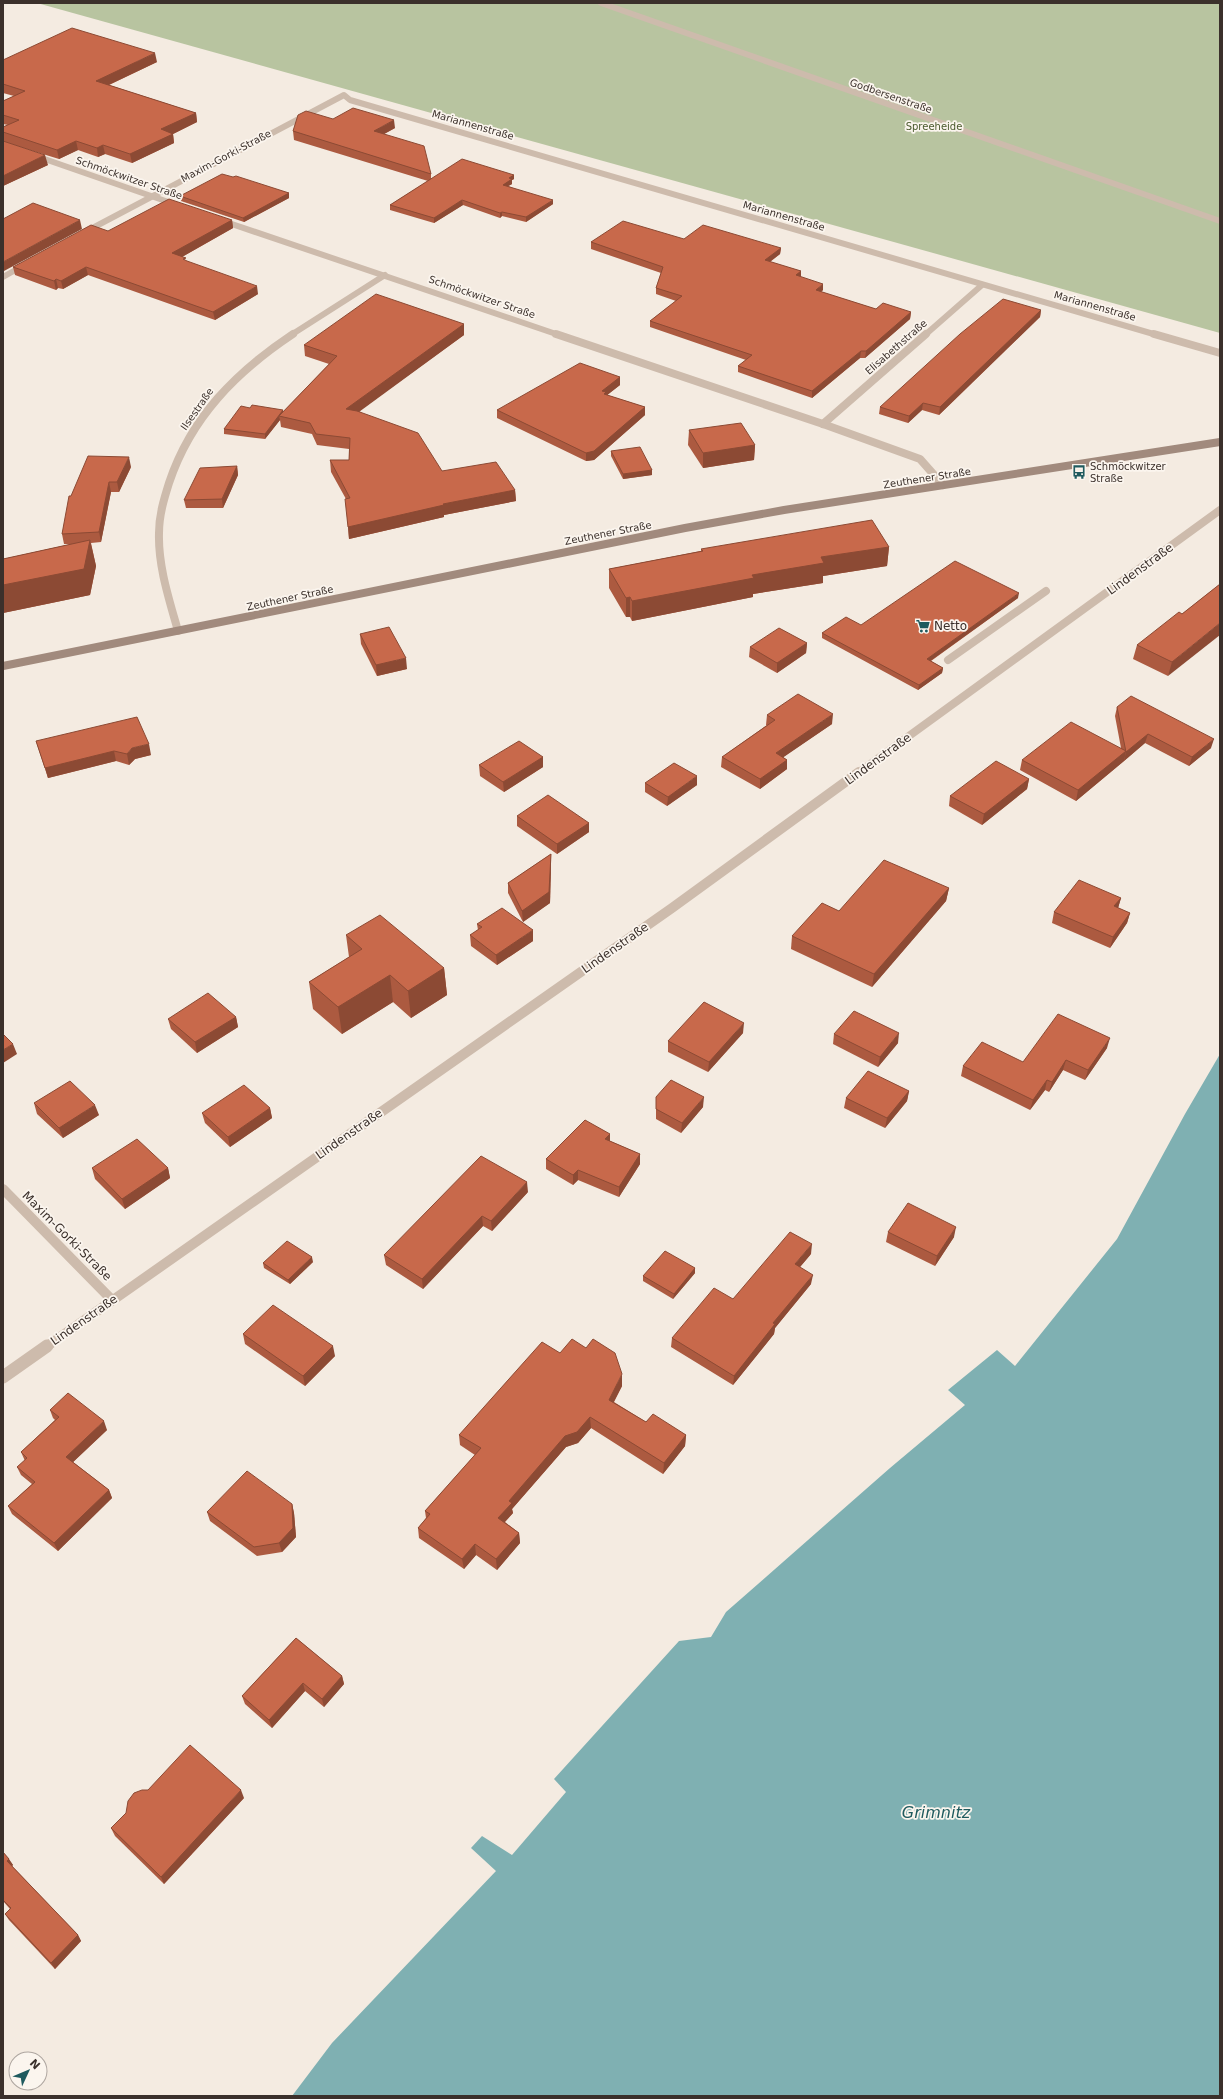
<svg xmlns="http://www.w3.org/2000/svg" width="1223" height="2099" viewBox="0 0 1223 2099" font-family="'DejaVu Sans',sans-serif">
<style>
.green{fill:#b8c4a0}
.water{fill:#7fb0b2}
.lines{fill:none;stroke-linecap:round;stroke-linejoin:round}
.service{stroke:#cdbbac;stroke-width:8}
.minor-far3{stroke:#cdbbac;stroke-width:6}
.minor-far2{stroke:#cdbbac;stroke-width:8}
.minor-far1{stroke:#cdbbac;stroke-width:10}
.minor{stroke:#cdbbac;stroke-width:13}
.secondary{stroke:#a18a7d;stroke-width:8}
.wall{fill:#ac5a40}
.shaded-wall{fill:#8c4a34}
.building{fill:#c8694b;stroke:#8c4a34}
.labels{text-anchor:middle;dominant-baseline:central;stroke-width:3.5;stroke-linejoin:round;paint-order:stroke}
.far-street-label{font-size:10px;fill:#3b302b;stroke:#fbf5ee}
.far-park-label{font-size:10px;fill:#4a5a2e;stroke:#fbf5ee}
.far-poi-label{font-size:10px;fill:#3b302b;stroke:#fbf5ee;text-anchor:start}
.street-label{font-size:12px;fill:#3b302b;stroke:#fbf5ee}
.poi-label{font-size:12px;fill:#3b302b;stroke:#fbf5ee;text-anchor:start}
.near-water-label{font-size:16px;font-style:italic;fill:#1f5a5e;stroke:#fbf5ee}
</style>
<rect width="100%" height="100%" fill="#f4ebe1"/>
<path class="green" d="M 37,3 L 1220,3 L 1220,333 Z"/>
<path class="water" d="M 1220,1054 L 1220,2096 L 292,2096 L 332,2043 L 496,1871 L 471,1848 L 482,1836 L 512,1855 L 566,1792 L 554,1779 L 679,1641 L 711,1637 L 726,1612 L 890,1468 L 965,1405 L 948,1390 L 997,1350 L 1015,1366 L 1117,1239 L 1185,1114 Z"/>
<g class="lines">
<path class="service" d="M 948,660 L 1046,591"/>
<g class="minor-far3">
<path d="M 601,3 L 1220,221"/>
<path d="M 33,155 L 177,205"/>
<path d="M 220,220 L 559,335"/>
<path d="M 83,233 L 344,95 L 350,100 L 1157,335"/>
<path d="M 3,277 L 26,264"/>
<path d="M 291,335 L 385,275"/>
<path d="M 925,335 L 982,285"/>
</g>
<g class="minor-far2">
<path d="M 556,334 L 823,424 L 920,459 L 943,485"/>
<path d="M 1154,334 L 1220,353"/>
<path d="M 823,424 L 926,334"/>
<path d="M 178,631 C 169,599 158,566 159,533 C 159,515 164,499 169,483 C 191,417 236,372 293,334"/>
<path d="M 858,773 L 1220,510"/>
</g>
<g class="minor-far1">
<path d="M 3,1189 L 112,1300"/>
<path d="M 46,1347 L 672,908 L 859,772"/>
</g>
<path class="minor" d="M 3,1377 L 47,1346"/>
<path class="secondary" d="M 3,666 L 685,528 L 784,510 L 1220,442"/>
</g>
<g class="wall">
<path d="M 3,60 L 157,62 L 109,85 L 196,113 L 197,122 L 173,134 L 174,143 L 132,163 L 105,154 L 98,157 L 78,150 L 59,159 L 7,143 L 48,165 L 3,186 L 3,127 L 8,125 L 3,124 L 3,101 L 14,96 L 3,93 Z"/>
<path d="M 395,128 L 384,134 L 431,174 L 431,179 L 514,175 L 514,179 L 512,180 L 512,184 L 508,186 L 553,204 L 526,222 L 502,216 L 500,218 L 463,205 L 434,223 L 390,210 L 390,205 L 428,181 L 294,140 L 293,131 Z"/>
<path d="M 233,177 L 289,193 L 289,198 L 244,222 L 181,201 L 180,196 Z"/>
<path d="M 232,220 L 233,228 L 182,257 L 186,261 L 258,294 L 215,320 L 88,275 L 63,289 L 58,288 L 56,290 L 15,275 L 13,267 L 108,231 Z"/>
<path d="M 684,239 L 781,248 L 780,254 L 770,262 L 801,271 L 801,277 L 823,290 L 821,292 L 876,309 L 911,312 L 910,319 L 865,358 L 860,358 L 812,398 L 738,372 L 738,366 L 746,360 L 650,327 L 650,321 L 676,301 L 656,294 L 656,288 L 661,273 L 591,249 L 591,242 Z"/>
<path d="M 1041,310 L 1040,317 L 939,415 L 922,410 L 908,423 L 879,414 L 880,407 Z"/>
<path d="M 464,324 L 464,335 L 359,411 L 442,471 L 515,490 L 516,501 L 444,515 L 444,517 L 349,539 L 346,499 L 331,472 L 330,460 L 349,460 L 349,449 L 317,445 L 312,434 L 281,427 L 280,420 L 265,439 L 224,434 L 224,429 L 250,408 L 283,410 L 283,412 L 329,364 L 305,356 L 304,345 Z"/>
<path d="M 620,377 L 620,385 L 607,395 L 645,407 L 645,415 L 594,460 L 586,461 L 497,418 L 497,410 Z"/>
<path d="M 689,430 L 755,445 L 754,460 L 703,468 L 688,445 Z"/>
<path d="M 611,451 L 652,470 L 652,475 L 623,479 L 611,456 Z"/>
<path d="M 237,466 L 238,475 L 223,508 L 186,508 L 184,500 Z"/>
<path d="M 131,467 L 119,492 L 111,492 L 101,542 L 91,543 L 96,566 L 90,595 L 3,613 L 3,559 L 71,544 L 64,544 L 62,534 L 71,496 Z"/>
<path d="M 889,547 L 887,566 L 823,576 L 823,583 L 753,594 L 753,597 L 632,621 L 630,617 L 626,617 L 609,588 L 609,569 L 701,551 L 701,549 Z"/>
<path d="M 1220,584 L 1168,676 L 1133,659 L 1137,645 L 1182,614 Z"/>
<path d="M 1018,598 L 931,661 L 943,668 L 942,673 L 918,690 L 822,638 L 822,633 L 861,625 Z"/>
<path d="M 360,634 L 407,669 L 377,676 L 361,644 Z"/>
<path d="M 807,643 L 806,653 L 777,673 L 749,657 L 750,647 Z"/>
<path d="M 1117,707 L 1211,748 L 1189,766 L 1145,743 L 1124,761 L 1124,760 L 1124,761 L 1076,801 L 1020,770 L 1022,760 L 1121,748 L 1115,716 Z"/>
<path d="M 767,715 L 832,724 L 783,757 L 787,760 L 787,769 L 760,789 L 721,767 L 722,757 L 767,725 L 766,725 Z"/>
<path d="M 36,741 L 151,755 L 135,759 L 129,765 L 116,761 L 48,778 Z"/>
<path d="M 543,757 L 543,767 L 504,792 L 480,776 L 479,765 Z"/>
<path d="M 1029,779 L 1027,789 L 982,825 L 949,806 L 950,796 Z"/>
<path d="M 645,783 L 697,785 L 667,806 L 645,792 Z"/>
<path d="M 517,816 L 589,823 L 589,832 L 557,854 L 517,826 Z"/>
<path d="M 551,854 L 551,865 L 550,903 L 523,922 L 508,893 L 508,883 Z"/>
<path d="M 949,888 L 946,901 L 872,987 L 791,949 L 792,936 L 839,911 Z"/>
<path d="M 1121,898 L 1118,908 L 1130,913 L 1127,923 L 1110,948 L 1052,923 L 1054,912 Z"/>
<path d="M 477,924 L 533,941 L 497,965 L 471,946 L 470,935 L 478,930 Z"/>
<path d="M 346,935 L 444,968 L 447,995 L 411,1018 L 393,1002 L 342,1034 L 313,1009 L 309,982 L 349,957 Z"/>
<path d="M 236,1017 L 238,1027 L 197,1053 L 171,1029 L 168,1019 Z"/>
<path d="M 743,1033 L 708,1072 L 668,1052 L 668,1041 Z"/>
<path d="M 834,1034 L 898,1043 L 878,1067 L 833,1044 Z"/>
<path d="M 1107,1048 L 1085,1080 L 1063,1070 L 1049,1092 L 1045,1090 L 1030,1110 L 961,1076 L 963,1066 L 1023,1062 Z"/>
<path d="M 909,1091 L 907,1101 L 885,1128 L 844,1108 L 846,1098 Z"/>
<path d="M 656,1097 L 703,1107 L 681,1133 L 656,1119 Z"/>
<path d="M 34,1103 L 99,1115 L 63,1138 L 37,1114 Z"/>
<path d="M 270,1108 L 272,1118 L 230,1147 L 205,1123 L 202,1113 Z"/>
<path d="M 610,1134 L 610,1141 L 640,1154 L 640,1164 L 619,1197 L 578,1180 L 573,1185 L 546,1169 L 546,1159 Z"/>
<path d="M 92,1168 L 168,1168 L 170,1178 L 125,1209 L 95,1179 Z"/>
<path d="M 528,1192 L 492,1231 L 483,1226 L 423,1289 L 386,1265 L 384,1255 Z"/>
<path d="M 888,1232 L 954,1237 L 935,1266 L 886,1242 Z"/>
<path d="M 811,1254 L 800,1267 L 811,1284 L 775,1328 L 774,1334 L 733,1385 L 671,1347 L 672,1338 L 733,1299 Z"/>
<path d="M 313,1262 L 290,1284 L 264,1268 L 263,1263 Z"/>
<path d="M 695,1268 L 695,1273 L 673,1299 L 643,1281 L 643,1276 Z"/>
<path d="M 243,1334 L 335,1356 L 305,1386 L 245,1344 Z"/>
<path d="M 560,1353 L 622,1386 L 614,1402 L 646,1422 L 686,1435 L 685,1446 L 663,1474 L 591,1428 L 578,1443 L 566,1447 L 512,1509 L 513,1513 L 505,1522 L 519,1533 L 520,1543 L 497,1570 L 476,1555 L 464,1569 L 419,1538 L 418,1528 L 426,1518 L 425,1511 L 475,1455 L 460,1445 L 459,1435 Z"/>
<path d="M 50,1410 L 107,1430 L 73,1462 L 109,1490 L 112,1498 L 58,1551 L 12,1514 L 8,1506 L 32,1484 L 21,1475 L 17,1467 L 25,1461 L 21,1452 L 55,1420 L 53,1418 Z"/>
<path d="M 292,1504 L 294,1513 L 296,1537 L 282,1552 L 257,1556 L 210,1521 L 207,1512 Z"/>
<path d="M 296,1638 L 342,1676 L 344,1684 L 324,1707 L 305,1691 L 272,1728 L 245,1704 L 242,1696 Z"/>
<path d="M 244,1798 L 164,1884 L 115,1836 L 111,1828 Z"/>
<path d="M 3,1852 L 13,1865 L 12,1866 L 78,1935 L 81,1941 L 55,1969 L 9,1920 L 5,1914 L 10,1909 L 3,1901 Z"/>
</g>
<g class="shaded-wall">
<path d="M 155,53 L 157,62 L 98,90 L 96,81 Z"/>
<path d="M 196,113 L 197,122 L 169,136 L 173,134 L 174,143 L 132,163 L 130,154 L 161,129 Z"/>
<path d="M 394,120 L 395,128 L 375,139 L 374,131 Z"/>
<path d="M 76,141 L 78,150 L 59,159 L 57,150 Z"/>
<path d="M 103,145 L 105,154 L 98,157 L 97,148 Z"/>
<path d="M 45,155 L 48,165 L 3,186 L 3,176 Z"/>
<path d="M 514,175 L 514,179 L 512,180 L 512,184 L 503,189 L 503,185 L 509,178 Z"/>
<path d="M 289,193 L 289,198 L 244,222 L 243,218 Z"/>
<path d="M 462,200 L 463,205 L 434,223 L 434,218 Z"/>
<path d="M 553,200 L 553,204 L 526,222 L 526,217 Z"/>
<path d="M 502,212 L 502,216 L 500,218 L 500,213 Z"/>
<path d="M 80,220 L 82,229 L 4,271 L 3,267 L 3,262 Z"/>
<path d="M 232,220 L 233,228 L 173,262 L 172,253 Z"/>
<path d="M 781,248 L 780,254 L 764,266 L 765,260 Z"/>
<path d="M 86,267 L 88,275 L 63,289 L 61,281 Z"/>
<path d="M 801,271 L 801,278 L 796,275 Z"/>
<path d="M 56,279 L 58,288 L 56,290 L 54,281 Z"/>
<path d="M 823,284 L 823,290 L 815,296 L 816,290 Z"/>
<path d="M 257,286 L 258,294 L 215,320 L 213,312 Z"/>
<path d="M 1041,310 L 1040,317 L 939,415 L 940,407 Z"/>
<path d="M 911,312 L 910,319 L 865,358 L 866,351 Z"/>
<path d="M 464,324 L 464,335 L 348,420 L 346,409 Z"/>
<path d="M 861,351 L 860,358 L 812,398 L 812,391 Z"/>
<path d="M 620,377 L 620,385 L 606,396 L 606,401 L 602,391 Z"/>
<path d="M 923,403 L 922,410 L 908,423 L 909,416 Z"/>
<path d="M 645,407 L 645,415 L 594,460 L 586,461 L 586,453 Z"/>
<path d="M 283,410 L 283,415 L 279,416 L 280,420 L 265,439 L 265,434 Z"/>
<path d="M 755,445 L 754,460 L 703,468 L 703,453 Z"/>
<path d="M 129,457 L 131,467 L 119,492 L 117,482 Z"/>
<path d="M 237,466 L 238,475 L 223,508 L 222,499 Z"/>
<path d="M 652,470 L 652,475 L 623,479 L 623,474 Z"/>
<path d="M 109,482 L 111,492 L 101,542 L 99,532 Z"/>
<path d="M 515,490 L 516,501 L 444,515 L 444,517 L 349,539 L 348,527 L 443,504 Z"/>
<path d="M 90,540 L 96,566 L 90,595 L 3,613 L 3,585 Z"/>
<path d="M 889,547 L 887,566 L 823,576 L 823,583 L 753,594 L 753,597 L 632,621 L 632,601 L 752,575 L 821,557 Z"/>
<path d="M 1019,593 L 1018,598 L 926,664 L 927,659 Z"/>
<path d="M 630,597 L 630,617 L 626,617 L 626,598 Z"/>
<path d="M 1220,623 L 1220,635 L 1168,676 L 1172,662 Z"/>
<path d="M 807,643 L 806,653 L 777,673 L 777,663 Z"/>
<path d="M 406,658 L 407,669 L 377,676 L 376,665 Z"/>
<path d="M 943,668 L 942,673 L 918,690 L 919,685 Z"/>
<path d="M 833,714 L 832,724 L 775,763 L 776,753 Z"/>
<path d="M 1148,734 L 1145,743 L 1124,761 L 1126,752 Z"/>
<path d="M 1214,739 L 1211,748 L 1189,766 L 1192,757 Z"/>
<path d="M 149,744 L 151,755 L 135,759 L 129,765 L 127,754 L 132,748 Z"/>
<path d="M 114,751 L 116,761 L 48,778 L 45,768 Z"/>
<path d="M 1126,751 L 1124,761 L 1076,801 L 1078,790 Z"/>
<path d="M 543,757 L 543,767 L 504,792 L 503,782 Z"/>
<path d="M 787,760 L 787,769 L 760,789 L 760,779 Z"/>
<path d="M 697,776 L 697,785 L 667,806 L 668,797 Z"/>
<path d="M 1029,779 L 1027,789 L 982,825 L 984,814 Z"/>
<path d="M 589,823 L 589,832 L 557,854 L 557,844 Z"/>
<path d="M 551,854 L 551,865 L 550,903 L 523,922 L 522,911 Z"/>
<path d="M 949,888 L 946,901 L 872,987 L 874,974 Z"/>
<path d="M 1121,898 L 1118,908 L 1114,906 Z"/>
<path d="M 1130,913 L 1127,923 L 1110,948 L 1113,937 Z"/>
<path d="M 533,930 L 533,941 L 497,965 L 496,955 Z"/>
<path d="M 444,968 L 447,995 L 411,1018 L 408,991 Z"/>
<path d="M 390,975 L 393,1002 L 342,1034 L 338,1007 Z"/>
<path d="M 236,1017 L 238,1027 L 197,1053 L 195,1042 Z"/>
<path d="M 744,1023 L 743,1033 L 708,1072 L 709,1062 Z"/>
<path d="M 899,1033 L 898,1043 L 878,1067 L 880,1057 Z"/>
<path d="M 1110,1038 L 1107,1048 L 1085,1080 L 1088,1070 Z"/>
<path d="M 13,1044 L 17,1054 L 3,1063 L 3,1050 Z"/>
<path d="M 1066,1060 L 1063,1070 L 1049,1092 L 1052,1082 Z"/>
<path d="M 1047,1080 L 1045,1090 L 1030,1110 L 1033,1100 Z"/>
<path d="M 909,1091 L 907,1101 L 885,1128 L 887,1118 Z"/>
<path d="M 704,1097 L 703,1107 L 681,1133 L 682,1123 Z"/>
<path d="M 95,1105 L 99,1115 L 63,1138 L 59,1128 Z"/>
<path d="M 270,1108 L 272,1118 L 230,1147 L 228,1137 Z"/>
<path d="M 610,1134 L 610,1144 L 605,1139 Z"/>
<path d="M 640,1154 L 640,1164 L 619,1197 L 619,1187 Z"/>
<path d="M 168,1168 L 170,1178 L 125,1209 L 122,1199 Z"/>
<path d="M 578,1170 L 578,1180 L 573,1185 L 573,1175 Z"/>
<path d="M 527,1182 L 528,1192 L 492,1231 L 491,1221 Z"/>
<path d="M 482,1216 L 483,1226 L 423,1289 L 422,1279 Z"/>
<path d="M 956,1227 L 954,1237 L 935,1266 L 937,1256 Z"/>
<path d="M 812,1244 L 811,1254 L 794,1274 L 795,1264 Z"/>
<path d="M 312,1257 L 313,1262 L 290,1284 L 288,1280 Z"/>
<path d="M 695,1268 L 695,1273 L 673,1299 L 674,1294 Z"/>
<path d="M 813,1275 L 811,1284 L 775,1328 L 774,1334 L 733,1385 L 734,1376 L 773,1323 Z"/>
<path d="M 333,1346 L 335,1356 L 305,1386 L 303,1376 Z"/>
<path d="M 622,1374 L 622,1386 L 609,1411 L 609,1400 Z"/>
<path d="M 590,1417 L 591,1428 L 578,1443 L 566,1447 L 512,1509 L 513,1513 L 499,1528 L 498,1518 L 509,1501 L 565,1436 Z"/>
<path d="M 104,1421 L 107,1430 L 70,1465 L 66,1457 Z"/>
<path d="M 686,1435 L 685,1446 L 663,1474 L 664,1463 Z"/>
<path d="M 109,1490 L 112,1498 L 58,1551 L 54,1543 Z"/>
<path d="M 292,1504 L 294,1513 L 296,1537 L 282,1552 L 279,1543 Z"/>
<path d="M 519,1533 L 520,1543 L 497,1570 L 496,1559 Z"/>
<path d="M 475,1544 L 476,1555 L 464,1569 L 462,1559 Z"/>
<path d="M 342,1676 L 344,1684 L 324,1707 L 322,1699 Z"/>
<path d="M 303,1683 L 305,1691 L 272,1728 L 269,1720 Z"/>
<path d="M 241,1790 L 244,1798 L 164,1884 L 161,1877 Z"/>
<path d="M 9,1859 L 13,1865 L 11,1867 L 7,1861 Z"/>
<path d="M 78,1935 L 81,1941 L 55,1969 L 51,1963 Z"/>
</g>
<g class="building">
<path d="M 72,28 L 155,53 L 96,81 L 196,113 L 161,129 L 173,134 L 130,154 L 103,145 L 97,148 L 76,141 L 57,150 L 3,132 L 3,127 L 19,120 L 3,115 L 3,101 L 25,91 L 3,84 L 3,60 Z"/>
<path d="M 353,108 L 394,120 L 374,131 L 424,146 L 431,174 L 293,131 L 298,115 L 306,111 L 333,119 Z"/>
<path d="M 3,141 L 45,155 L 3,176 Z"/>
<path d="M 462,159 L 514,175 L 509,178 L 512,179 L 503,185 L 553,200 L 526,217 L 502,212 L 500,213 L 462,200 L 434,218 L 390,205 Z"/>
<path d="M 222,174 L 233,177 L 236,176 L 289,193 L 243,218 L 180,196 Z"/>
<path d="M 169,199 L 232,220 L 172,253 L 186,258 L 183,259 L 187,261 L 257,286 L 213,312 L 86,267 L 61,281 L 56,279 L 54,281 L 13,267 L 91,225 L 108,231 Z"/>
<path d="M 33,203 L 80,220 L 3,262 L 3,219 Z"/>
<path d="M 623,221 L 684,239 L 703,225 L 781,248 L 765,260 L 801,271 L 796,275 L 823,284 L 816,290 L 876,309 L 883,303 L 911,312 L 866,351 L 861,351 L 812,391 L 738,366 L 752,355 L 650,321 L 682,296 L 656,288 L 663,267 L 591,242 Z"/>
<path d="M 376,294 L 464,324 L 346,409 L 357,411 L 418,433 L 442,471 L 496,462 L 515,490 L 443,504 L 444,505 L 348,527 L 345,499 L 350,498 L 330,460 L 349,460 L 350,438 L 316,434 L 310,423 L 279,416 L 337,356 L 304,345 Z"/>
<path d="M 1003,299 L 1041,310 L 940,407 L 923,403 L 909,416 L 880,407 L 960,334 Z"/>
<path d="M 580,363 L 620,377 L 602,391 L 606,392 L 604,394 L 645,407 L 594,451 L 586,453 L 497,410 Z"/>
<path d="M 252,405 L 283,410 L 265,434 L 224,429 L 241,406 L 250,408 Z"/>
<path d="M 741,423 L 755,445 L 703,453 L 689,430 Z"/>
<path d="M 640,447 L 652,470 L 623,474 L 611,451 Z"/>
<path d="M 88,456 L 129,457 L 117,482 L 109,482 L 99,532 L 62,534 L 69,496 L 71,496 Z"/>
<path d="M 237,466 L 222,499 L 184,500 L 200,468 Z"/>
<path d="M 872,520 L 889,547 L 821,557 L 824,563 L 752,575 L 754,578 L 632,601 L 630,597 L 626,598 L 609,569 L 703,551 L 701,549 Z"/>
<path d="M 90,540 L 84,569 L 3,585 L 3,559 Z"/>
<path d="M 955,561 L 1019,593 L 927,659 L 943,668 L 919,685 L 822,633 L 846,617 L 861,625 Z"/>
<path d="M 1220,584 L 1220,623 L 1172,662 L 1137,645 L 1179,612 L 1182,614 Z"/>
<path d="M 389,627 L 406,658 L 376,665 L 360,634 Z"/>
<path d="M 779,628 L 807,643 L 777,663 L 750,647 Z"/>
<path d="M 798,694 L 833,714 L 776,753 L 787,760 L 760,779 L 722,757 L 775,720 L 767,715 Z"/>
<path d="M 1131,696 L 1214,739 L 1192,757 L 1148,734 L 1126,752 L 1117,707 Z"/>
<path d="M 137,717 L 149,744 L 132,748 L 127,754 L 114,751 L 45,768 L 36,741 Z"/>
<path d="M 1071,722 L 1126,751 L 1078,790 L 1022,760 Z"/>
<path d="M 519,741 L 543,757 L 503,782 L 479,765 Z"/>
<path d="M 996,761 L 1029,779 L 984,814 L 950,796 Z"/>
<path d="M 674,763 L 697,776 L 668,797 L 645,783 Z"/>
<path d="M 548,795 L 589,823 L 557,844 L 517,816 Z"/>
<path d="M 551,854 L 549,892 L 522,911 L 508,883 Z"/>
<path d="M 884,860 L 949,888 L 874,974 L 792,936 L 822,903 L 839,911 Z"/>
<path d="M 1079,880 L 1121,898 L 1114,906 L 1130,913 L 1113,937 L 1054,912 Z"/>
<path d="M 502,908 L 533,930 L 496,955 L 470,935 L 482,927 L 477,924 Z"/>
<path d="M 380,915 L 444,968 L 408,991 L 390,975 L 338,1007 L 309,982 L 362,949 L 346,935 Z"/>
<path d="M 208,993 L 236,1017 L 195,1042 L 168,1019 Z"/>
<path d="M 704,1002 L 744,1023 L 709,1062 L 668,1041 Z"/>
<path d="M 854,1011 L 899,1033 L 880,1057 L 834,1034 Z"/>
<path d="M 1058,1014 L 1110,1038 L 1088,1070 L 1066,1060 L 1052,1082 L 1047,1080 L 1033,1100 L 963,1066 L 982,1042 L 1023,1062 Z"/>
<path d="M 3,1034 L 13,1044 L 3,1050 Z"/>
<path d="M 868,1071 L 909,1091 L 887,1118 L 846,1098 Z"/>
<path d="M 671,1080 L 704,1097 L 682,1123 L 656,1109 L 656,1097 Z"/>
<path d="M 70,1081 L 95,1105 L 59,1128 L 34,1103 Z"/>
<path d="M 244,1085 L 270,1108 L 228,1137 L 202,1113 Z"/>
<path d="M 585,1120 L 610,1134 L 605,1139 L 640,1154 L 619,1187 L 578,1170 L 573,1175 L 546,1159 Z"/>
<path d="M 137,1139 L 168,1168 L 122,1199 L 92,1168 Z"/>
<path d="M 481,1156 L 527,1182 L 491,1221 L 482,1216 L 422,1279 L 384,1255 Z"/>
<path d="M 908,1203 L 956,1227 L 937,1256 L 888,1232 Z"/>
<path d="M 790,1232 L 812,1244 L 795,1264 L 813,1275 L 773,1323 L 775,1324 L 734,1376 L 672,1338 L 714,1288 L 733,1299 Z"/>
<path d="M 287,1241 L 312,1257 L 288,1280 L 263,1263 Z"/>
<path d="M 665,1251 L 695,1268 L 674,1294 L 643,1276 Z"/>
<path d="M 273,1305 L 333,1346 L 303,1376 L 243,1334 Z"/>
<path d="M 572,1339 L 586,1348 L 593,1339 L 615,1353 L 622,1374 L 609,1400 L 646,1422 L 653,1414 L 686,1435 L 664,1463 L 590,1417 L 577,1432 L 565,1436 L 509,1501 L 512,1503 L 498,1518 L 519,1533 L 496,1559 L 475,1544 L 462,1559 L 418,1528 L 430,1514 L 425,1511 L 481,1448 L 459,1435 L 542,1342 L 560,1353 Z"/>
<path d="M 68,1393 L 104,1421 L 66,1457 L 109,1490 L 54,1543 L 8,1506 L 35,1482 L 17,1467 L 27,1458 L 21,1452 L 59,1417 L 50,1410 Z"/>
<path d="M 247,1471 L 292,1504 L 293,1528 L 279,1543 L 254,1547 L 207,1512 Z"/>
<path d="M 296,1638 L 342,1676 L 322,1699 L 303,1683 L 269,1720 L 242,1696 Z"/>
<path d="M 190,1745 L 241,1790 L 161,1877 L 111,1828 L 126,1813 L 128,1801 L 134,1793 L 142,1790 L 148,1790 Z"/>
<path d="M 3,1852 L 9,1859 L 7,1861 L 78,1935 L 51,1963 L 5,1914 L 11,1908 L 3,1900 Z"/>
</g>
<defs>
<symbol id="bus-bare" viewBox="-9 -9 18 18"><path d="M-5-6H5V4H4V6H2V4H-2V6H-4V4H-5ZM-3.5-4V0h7V-4ZM-3.5 1.2v1.5H-2V1.2ZM2 1.2v1.5H3.5V1.2Z" fill="#1f5a5e" stroke="#fbf5ee" stroke-width="2.5" paint-order="stroke"/></symbol>
<symbol id="supermarket-bare" viewBox="-9 -9 18 18"><path d="M-6-5.5h2.5l.6 2H6L4.5 2H-2.5L-4.4-4H-6ZM-1.5 3.2a1.3 1.3 0 1 0 .1 0ZM3 3.2a1.3 1.3 0 1 0 .1 0Z" fill="#1f5a5e" stroke="#fbf5ee" stroke-width="2.5" paint-order="stroke"/></symbol>
</defs>
<g fill-rule="evenodd">
<use href="#bus-bare" x="1069" y="462" width="20" height="20"/>
<use href="#supermarket-bare" x="913" y="616" width="20" height="20"/>
</g>
<g class="labels">
<g class="far-street-label">
<text transform="translate(891 96) rotate(19)">Godbersenstraße</text>
<text transform="translate(473 125) rotate(16)">Mariannenstraße</text>
<text transform="translate(226 156) rotate(-28)">Maxim-Gorki-Straße</text>
<text transform="translate(129 178) rotate(19)">Schmöckwitzer Straße</text>
<text transform="translate(784 216) rotate(16)">Mariannenstraße</text>
<text transform="translate(482 297) rotate(19)">Schmöckwitzer Straße</text>
<text transform="translate(1095 306) rotate(16)">Mariannenstraße</text>
<text transform="translate(896 347) rotate(-41)">Elisabethstraße</text>
<text transform="translate(197 409) rotate(-55)">Ilsestraße</text>
<text transform="translate(927 478) rotate(-9)">Zeuthener Straße</text>
<text transform="translate(608 533) rotate(-11)">Zeuthener Straße</text>
<text transform="translate(290 598) rotate(-12)">Zeuthener Straße</text>
</g>
<g class="far-park-label">
<text x="934" y="126">Spreeheide</text>
</g>
<g class="far-poi-label">
<text x="1090" y="466">Schmöckwitzer<tspan x="1090" dy="12">Straße</tspan></text>
</g>
<g class="street-label">
<text transform="translate(1140 569) rotate(-36)">Lindenstraße</text>
<text transform="translate(878 759) rotate(-36)">Lindenstraße</text>
<text transform="translate(615 948) rotate(-35)">Lindenstraße</text>
<text transform="translate(349 1134) rotate(-35)">Lindenstraße</text>
<text transform="translate(67 1236) rotate(45)">Maxim-Gorki-Straße</text>
<text transform="translate(84 1320) rotate(-35)">Lindenstraße</text>
</g>
<g class="poi-label">
<text x="934" y="626">Netto</text>
</g>
<g class="near-water-label">
<text x="936" y="1812">Grimnitz</text>
</g>
</g>
<rect width="1223" height="2099" fill="none" stroke="#3b302b" stroke-width="8"/>
<g transform="translate(28 2071) rotate(46)"><circle r="19" fill="#fbf5ee" stroke="#aea6a0"/>
<path d="M0-3L7 15L0 10L-7 15Z" fill="#1f5a5e"/>
<text y="-6" font-size="11" font-weight="bold" text-anchor="middle" fill="#3b302b">N</text>
</g>
</svg>
